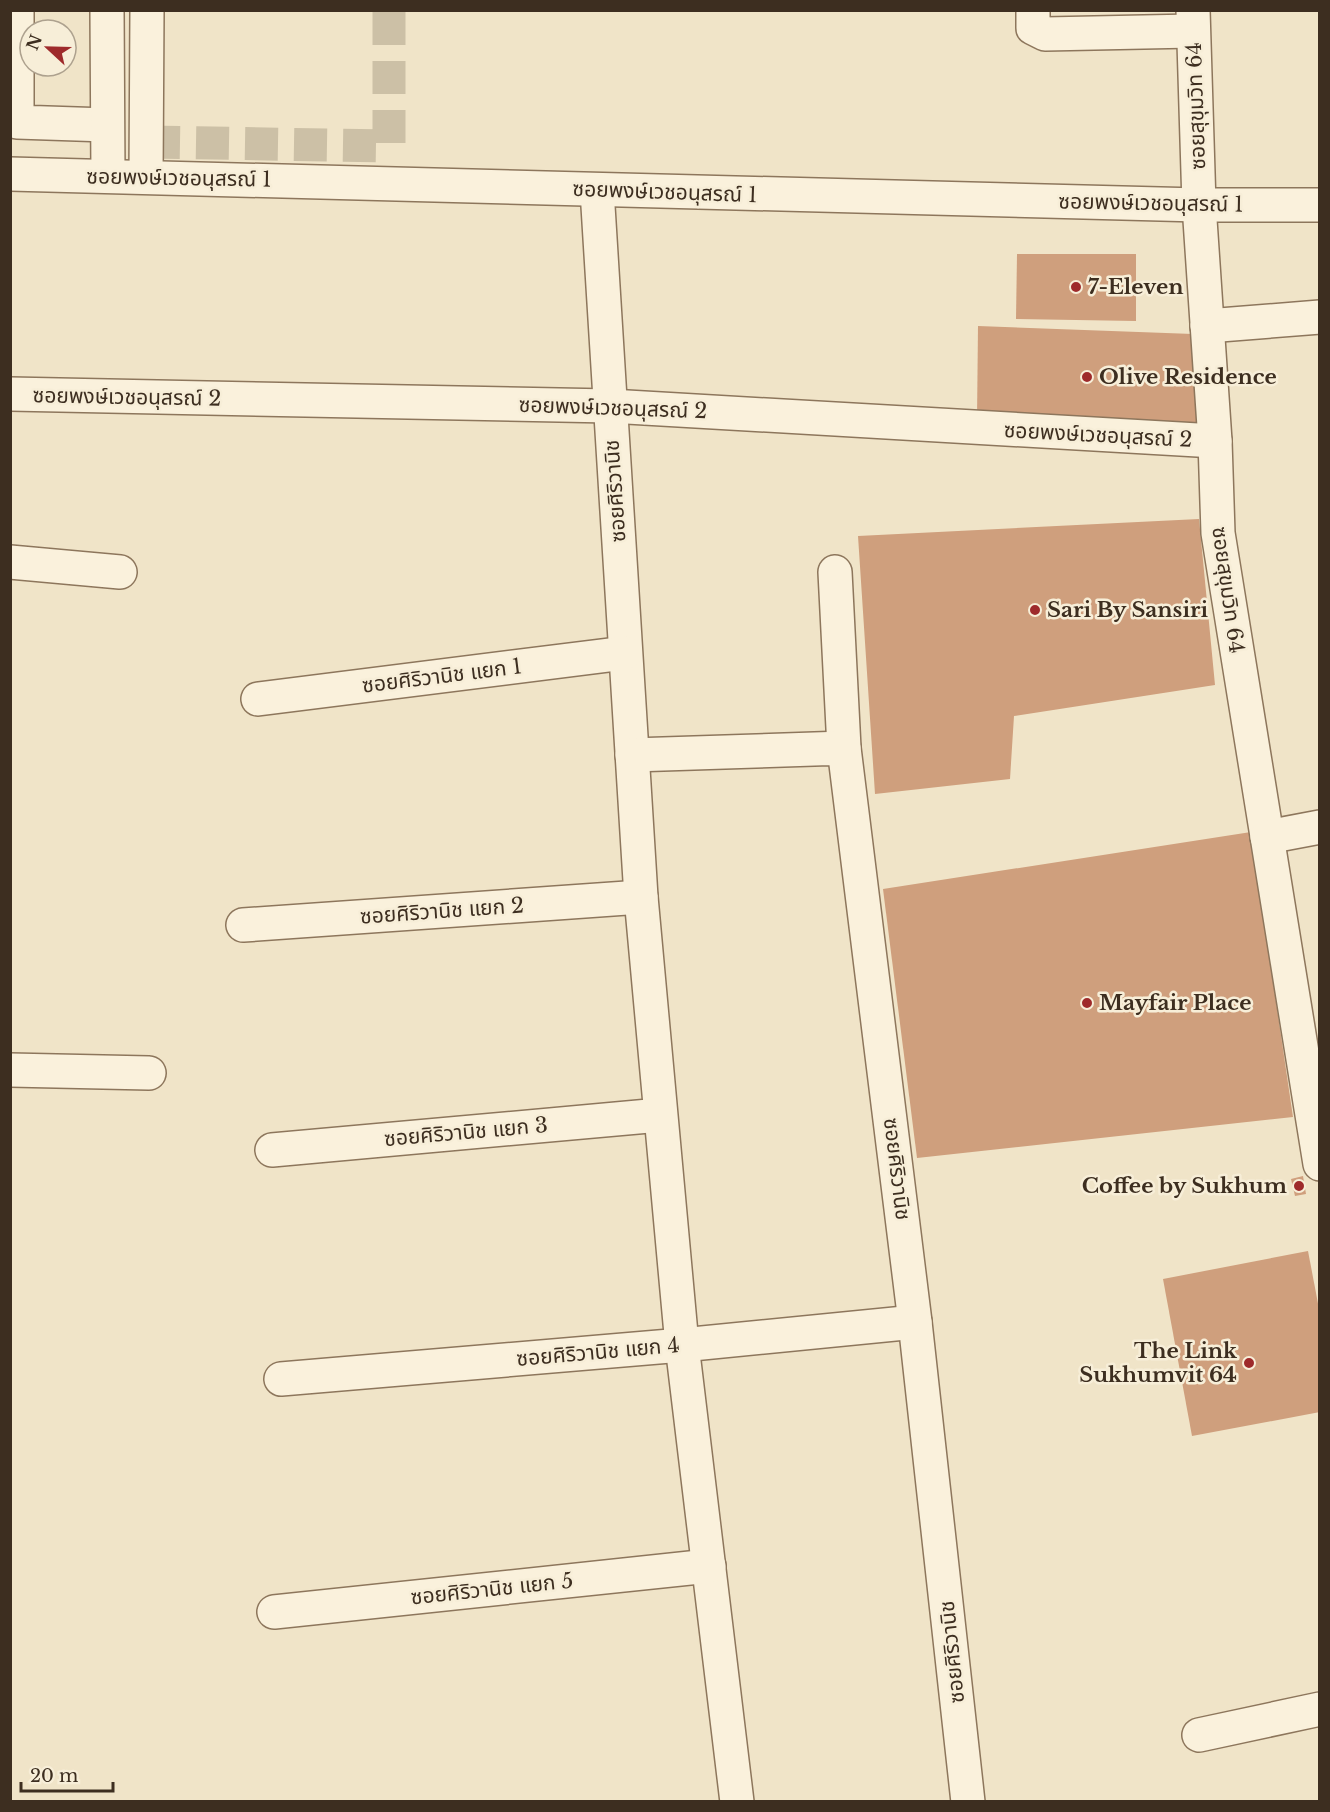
<svg xmlns="http://www.w3.org/2000/svg" width="1330" height="1812" viewBox="0 0 1330 1812" font-family="'Libre Baskerville','Noto Sans Thai',serif">
<style>
.building{fill:#cf9f7d}
.lines{fill:none;stroke-linecap:round;stroke-linejoin:round}
.minor-tunnel{stroke:#ccc0a6;stroke-width:33;stroke-dasharray:33 16;stroke-linecap:butt}
.minor-casing{stroke:#8d765c;stroke-width:36}
.minor{stroke:#faf1dc;stroke-width:33}
.poi-dot{fill:#9e2a2b;stroke:#f7eed8;stroke-width:2}
.labels{text-anchor:middle;dominant-baseline:central;stroke-width:5;stroke-linejoin:round;paint-order:stroke}
.street-label{font-size:21px;fill:#3d2e20;stroke:#f7eed8}
.poi-label{font-size:21px;font-weight:bold;fill:#3d2e20;stroke:#f7eed8;text-anchor:start}
</style>
<rect width="100%" height="100%" fill="#f0e4c8"/>
<g class="building">
<path d="M 1017,254 L 1136,254 L 1136,321 L 1016,319 Z"/>
<path d="M 978,326 L 1193,334 L 1200,431 L 977,419 Z"/>
<path d="M 1199,519 L 1215,685 L 1014,716 L 1010,779 L 875,794 L 858,536 Z"/>
<path d="M 1251,832 L 1293,1117 L 917,1158 L 883,889 Z"/>
<path d="M 1303,1176 L 1306,1194 L 1295,1196 L 1291,1179 Z"/>
<path d="M 1308,1251 L 1320,1314 L 1320,1412 L 1192,1436 L 1163,1279 Z"/>
</g>
<g class="lines">
<path class="minor-tunnel" d="M 147,142 L 389,146 L 389,10"/>
<defs>
<g id="minor">
<path d="M 17,10 L 17,122 L 107,125"/>
<path d="M 107,10 L 108,176"/>
<path d="M 1033,10 L 1033,28 L 1045,34 L 1193,31"/>
<path d="M 1193,10 L 1199,205 L 1215,441 L 1218,533 L 1320,1164"/>
<path d="M 10,174 L 1199,205 L 1320,205"/>
<path d="M 146,176 L 147,10"/>
<path d="M 597,190 L 641,897 L 682,1345 L 737,1802"/>
<path d="M 1207,326 L 1320,317"/>
<path d="M 10,394 L 610,406 L 1215,441"/>
<path d="M 10,562 L 120,572"/>
<path d="M 835,572 L 844,748"/>
<path d="M 258,699 L 625,653"/>
<path d="M 632,755 L 844,748 L 915,1322 L 968,1802"/>
<path d="M 1267,837 L 1320,827"/>
<path d="M 243,925 L 641,897"/>
<path d="M 10,1070 L 149,1073"/>
<path d="M 272,1150 L 660,1115"/>
<path d="M 281,1379 L 682,1345 L 915,1322"/>
<path d="M 274,1612 L 709,1566"/>
<path d="M 1199,1735 L 1320,1709"/>
</g>
</defs>
<use href="#minor" class="minor-casing"/>
<use href="#minor" class="minor"/>
</g>
<g class="poi-dot">
<circle cx="1076" cy="287" r="6"/>
<circle cx="1087" cy="377" r="6"/>
<circle cx="1035" cy="610" r="6"/>
<circle cx="1087" cy="1003" r="6"/>
<circle cx="1299" cy="1186" r="6"/>
<circle cx="1249" cy="1363" r="6"/>
</g>
<g class="labels">
<g class="street-label">
<text transform="translate(1196 106) rotate(-92)">ซอยสุขุมวิท 64</text>
<text transform="translate(179 178) rotate(1)">ซอยพงษ์เวชอนุสรณ์ 1</text>
<text transform="translate(665 192) rotate(2)">ซอยพงษ์เวชอนุสรณ์ 1</text>
<text transform="translate(1151 203) rotate(1)">ซอยพงษ์เวชอนุสรณ์ 1</text>
<text transform="translate(127 397) rotate(1)">ซอยพงษ์เวชอนุสรณ์ 2</text>
<text transform="translate(613 408) rotate(2)">ซอยพงษ์เวชอนุสรณ์ 2</text>
<text transform="translate(1098 435) rotate(3)">ซอยพงษ์เวชอนุสรณ์ 2</text>
<text transform="translate(615 491) rotate(-94)">ซอยศิริวานิช</text>
<text transform="translate(1228 590) rotate(82)">ซอยสุขุมวิท 64</text>
<text transform="translate(442 676) rotate(-7)">ซอยศิริวานิช แยก 1</text>
<text transform="translate(442 911) rotate(-4)">ซอยศิริวานิช แยก 2</text>
<text transform="translate(466 1132) rotate(-5)">ซอยศิริวานิช แยก 3</text>
<text transform="translate(897 1169) rotate(83)">ซอยศิริวานิช</text>
<text transform="translate(598 1352) rotate(-5)">ซอยศิริวานิช แยก 4</text>
<text transform="translate(492 1589) rotate(-6)">ซอยศิริวานิช แยก 5</text>
<text transform="translate(952 1652) rotate(-96)">ซอยศิริวานิช</text>
</g>
<g class="poi-label">
<text x="1088" y="287">7-Eleven</text>
<text x="1099" y="377">Olive Residence</text>
<text x="1047" y="610">Sari By Sansiri</text>
<text x="1099" y="1003">Mayfair Place</text>
<text x="1287" y="1186" text-anchor="end">Coffee by Sukhum</text>
<text x="1237" y="1351" text-anchor="end">The Link<tspan x="1237" dy="24">Sukhumvit 64</tspan></text>
</g>
</g>
<rect width="1330" height="1812" fill="none" stroke="#3d2e20" stroke-width="24"/>
<g transform="translate(48 48) rotate(292)"><circle r="28" fill="#f7eed8" stroke="#ada18e" stroke-width="1.5"/>
<path d="M0-4.5L10 22L0 15L-10 22Z" fill="#9e2a2b"/>
<text y="-9" font-size="16" font-weight="bold" text-anchor="middle" fill="#3d2e20">N</text>
</g>
<path d="M21 1782v9h92v-9" fill="none" stroke="#3d2e20" stroke-width="3"/>
<text x="30" y="1782" font-size="18" fill="#3d2e20" stroke="#f7eed8" stroke-width="4.5" paint-order="stroke">20 m</text>
</svg>
